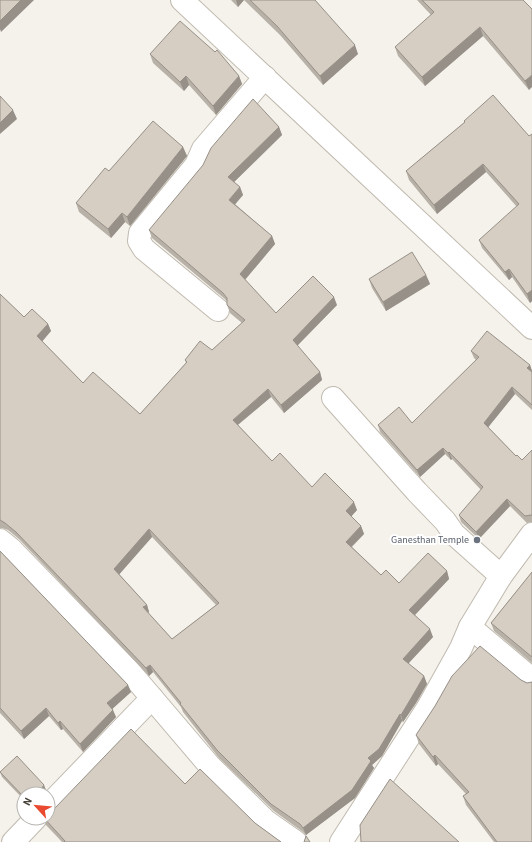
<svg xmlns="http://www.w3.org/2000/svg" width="532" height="842" viewBox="0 0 532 842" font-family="'Source Sans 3',sans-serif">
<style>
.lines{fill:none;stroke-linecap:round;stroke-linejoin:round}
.street-casing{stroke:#c0baaf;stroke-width:24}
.street{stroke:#fff;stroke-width:22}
.wall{fill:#b8b1a8;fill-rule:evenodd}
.shaded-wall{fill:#969088}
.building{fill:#d6cec3;stroke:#969088;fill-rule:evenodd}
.worship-dot{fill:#6b7280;stroke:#fff;stroke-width:1.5}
.labels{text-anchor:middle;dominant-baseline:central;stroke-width:4;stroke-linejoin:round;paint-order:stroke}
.worship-label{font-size:10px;fill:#5b616d;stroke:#fff;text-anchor:end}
</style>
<rect width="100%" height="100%" fill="#f5f2ec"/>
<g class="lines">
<defs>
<g id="street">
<path d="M 182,0 L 532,328"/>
<path d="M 218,310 L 144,249 L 139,241 L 140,233 L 196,165 L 203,149 L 265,77"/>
<path d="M 333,398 L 417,492 L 445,521 L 454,534 L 501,576"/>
<path d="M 0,540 L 10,548 L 129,671 L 209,765 L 266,821 L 296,842"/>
<path d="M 470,627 L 532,679"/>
<path d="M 48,806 L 152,698"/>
<path d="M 13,842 L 36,818"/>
<path d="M 341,842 L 427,709 L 461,648 L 470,627 L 501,576 L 532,534"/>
</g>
</defs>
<use href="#street" class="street-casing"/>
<use href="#street" class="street"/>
</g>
<g class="wall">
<path d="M 231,0 L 315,0 L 358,54 L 323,85 L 280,35 L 244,0 L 238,7 Z"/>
<path d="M 417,0 L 523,0 L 529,90 L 483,36 L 425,86 L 398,56 L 395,47 L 431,15 Z"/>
<path d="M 150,54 L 239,76 L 242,84 L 216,115 L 189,85 L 184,91 L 153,63 Z"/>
<path d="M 464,121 L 529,136 L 532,134 L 532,301 L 530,303 L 512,277 L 509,280 L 482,248 L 479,240 L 517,207 L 486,172 L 437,214 L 409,180 L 406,171 L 465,122 Z"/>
<path d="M 279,127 L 282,135 L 234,182 L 240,187 L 243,195 L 235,204 L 272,236 L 275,244 L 245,280 L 276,313 L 337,305 L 297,346 L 320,372 L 322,380 L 284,413 L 271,397 L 238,425 L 272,461 L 312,487 L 357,510 L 351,516 L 361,526 L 364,534 L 352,547 L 381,575 L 399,583 L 447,571 L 449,579 L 415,615 L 433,637 L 408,664 L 424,676 L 427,684 L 416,703 L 403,722 L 402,721 L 382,756 L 372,765 L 374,768 L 355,798 L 306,835 L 303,832 L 274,811 L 219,758 L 183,712 L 181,707 L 153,672 L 149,676 L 19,539 L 8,530 L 2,528 L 0,528 L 0,294 L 24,317 L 48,324 L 51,331 L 42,341 L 83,383 L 140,414 L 186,363 L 185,360 L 212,350 L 242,323 L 230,313 L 227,305 L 227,302 L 226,300 L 152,238 L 149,230 ZM 152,537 L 216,605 L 172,639 L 148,613 L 149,612 L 147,605 L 119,574 Z"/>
<path d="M 183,147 L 187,156 L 130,226 L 125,222 L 111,238 L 79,212 L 76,203 L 109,171 Z"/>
<path d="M 426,275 L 430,284 L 386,311 L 372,288 L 369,279 Z"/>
<path d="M 471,351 L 530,365 L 532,371 L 532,410 L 515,394 L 488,427 L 516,456 L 522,460 L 532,450 L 532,522 L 527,523 L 510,506 L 479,539 L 461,522 L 459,515 L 481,490 L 452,459 L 451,460 L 445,454 L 420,477 L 380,432 L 378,425 L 412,423 L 476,360 L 474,358 Z"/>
<path d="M 0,551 L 128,685 L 131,692 L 112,709 L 116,717 L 83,752 L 63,729 L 61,730 L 49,716 L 24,739 L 0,713 Z"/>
<path d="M 532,572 L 532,663 L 494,631 L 491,623 Z"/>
<path d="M 521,680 L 527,683 L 532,842 L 494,842 L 466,805 L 463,796 L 466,794 L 438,764 L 436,766 L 419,744 L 416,735 Z"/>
<path d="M 0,772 L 46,790 L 42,794 L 24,794 L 24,800 L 2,777 Z"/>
<path d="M 185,784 L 255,823 L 281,842 L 62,842 L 46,825 L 44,818 Z"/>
</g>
<g class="shaded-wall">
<path d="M 21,0 L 34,0 L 1,32 L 0,29 L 0,21 Z"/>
<path d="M 236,0 L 244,0 L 238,7 Z"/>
<path d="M 480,27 L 483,36 L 425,86 L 422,77 Z"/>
<path d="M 355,45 L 358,54 L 323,85 L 320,76 Z"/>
<path d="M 532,75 L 532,87 L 529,90 L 525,81 Z"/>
<path d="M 186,76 L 189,85 L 184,91 L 180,82 Z"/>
<path d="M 239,76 L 242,84 L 216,115 L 213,106 Z"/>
<path d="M 13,110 L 17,119 L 0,134 L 0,123 Z"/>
<path d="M 279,127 L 282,135 L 231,185 L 228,177 Z"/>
<path d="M 183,147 L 187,156 L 130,226 L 127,217 Z"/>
<path d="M 483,164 L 486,172 L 437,214 L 434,205 Z"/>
<path d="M 240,187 L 243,195 L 232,208 L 229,200 Z"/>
<path d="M 122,213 L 125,222 L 111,238 L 108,229 Z"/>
<path d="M 272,236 L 275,244 L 243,282 L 240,274 Z"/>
<path d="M 509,269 L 512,277 L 509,280 L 505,272 Z"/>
<path d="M 426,275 L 430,284 L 386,311 L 383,302 Z"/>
<path d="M 532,290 L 532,301 L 530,303 L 527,294 Z"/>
<path d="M 334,297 L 337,305 L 295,348 L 293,340 Z"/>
<path d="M 48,324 L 51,331 L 40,344 L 37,336 Z"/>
<path d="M 530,365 L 532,371 L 532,372 L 527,368 Z"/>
<path d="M 320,372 L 322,380 L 284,413 L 281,405 Z"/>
<path d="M 512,387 L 515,394 L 486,430 L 484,423 Z"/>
<path d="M 268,389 L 271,397 L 235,427 L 233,420 Z"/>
<path d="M 443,448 L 445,454 L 420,477 L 417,470 Z"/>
<path d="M 449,452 L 452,459 L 451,460 L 448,453 Z"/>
<path d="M 507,499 L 510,506 L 479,539 L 476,532 Z"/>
<path d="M 354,502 L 357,510 L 349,519 L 346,511 Z"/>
<path d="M 361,526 L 364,534 L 349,549 L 346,542 Z"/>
<path d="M 149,529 L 152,537 L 117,577 L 114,569 Z"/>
<path d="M 447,571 L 449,579 L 412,618 L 409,610 Z"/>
<path d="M 147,605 L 149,612 L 146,615 L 143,607 Z"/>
<path d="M 430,629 L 433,637 L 405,667 L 403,659 Z"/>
<path d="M 150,665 L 153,672 L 149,676 L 146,668 Z"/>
<path d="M 424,676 L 427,684 L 416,703 L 403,722 L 401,715 Z"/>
<path d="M 128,685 L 131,692 L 110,711 L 107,703 Z"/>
<path d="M 46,708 L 49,716 L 24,739 L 21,731 Z"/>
<path d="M 113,710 L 116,717 L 83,752 L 80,744 Z"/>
<path d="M 400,714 L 402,721 L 382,756 L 372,765 L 374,768 L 355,798 L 306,835 L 303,828 L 368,758 Z"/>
<path d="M 60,721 L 63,729 L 61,730 L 58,723 Z"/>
<path d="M 435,755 L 438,764 L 436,766 L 433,757 Z"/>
<path d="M 44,785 L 46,790 L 42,794 L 37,794 Z"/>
</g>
<g class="building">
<path d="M 0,0 L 21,0 L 0,21 Z"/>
<path d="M 250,0 L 315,0 L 355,45 L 320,76 L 277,26 Z"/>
<path d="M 422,0 L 523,0 L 532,9 L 532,75 L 525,81 L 480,27 L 422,77 L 395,47 L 434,12 Z"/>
<path d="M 180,21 L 215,52 L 217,50 L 239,76 L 213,106 L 186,76 L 180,82 L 150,54 Z"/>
<path d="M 493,95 L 529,136 L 532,134 L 532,290 L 527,294 L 509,269 L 505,272 L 479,240 L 519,204 L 483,164 L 434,205 L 406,171 L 465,122 L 464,121 Z"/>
<path d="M 0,96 L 13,110 L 0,123 Z"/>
<path d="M 253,99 L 279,127 L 228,177 L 240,187 L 229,200 L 272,236 L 240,274 L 276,313 L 313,276 L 334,297 L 293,340 L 320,372 L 281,405 L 268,389 L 233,420 L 272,461 L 280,453 L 312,487 L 325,473 L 354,502 L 346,511 L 361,526 L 346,542 L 381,575 L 386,570 L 399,583 L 428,553 L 447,571 L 409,610 L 430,629 L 403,659 L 424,676 L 413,695 L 401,715 L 400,714 L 379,749 L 368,758 L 371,761 L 352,790 L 303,828 L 300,824 L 271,804 L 217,750 L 180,704 L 181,703 L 150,665 L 146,668 L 16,532 L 5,523 L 0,520 L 0,294 L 24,317 L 32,309 L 48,324 L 37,336 L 83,383 L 93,372 L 140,414 L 187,362 L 185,360 L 200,341 L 212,350 L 245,320 L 227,305 L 227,298 L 223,293 L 149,230 L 203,165 L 211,148 ZM 149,529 L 219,603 L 172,639 L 143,607 L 147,605 L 114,569 Z"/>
<path d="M 153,121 L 183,147 L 127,217 L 122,213 L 108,229 L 76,203 L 105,168 L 109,171 Z"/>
<path d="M 412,252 L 426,275 L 383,302 L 369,279 Z"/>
<path d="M 487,331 L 530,365 L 527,368 L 532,372 L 532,405 L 512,387 L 484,423 L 516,456 L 517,455 L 522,460 L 532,450 L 532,515 L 531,515 L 525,516 L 507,499 L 476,532 L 459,515 L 483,487 L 449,452 L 448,453 L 443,448 L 417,470 L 378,425 L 399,407 L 412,423 L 479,357 L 471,351 Z"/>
<path d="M 0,551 L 128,685 L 107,703 L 113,710 L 80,744 L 60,721 L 58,723 L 46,708 L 21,731 L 0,708 Z"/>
<path d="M 532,572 L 532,657 L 491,623 Z"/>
<path d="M 480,646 L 521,680 L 527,683 L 532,682 L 532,842 L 497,842 L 463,796 L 469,792 L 435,755 L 433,757 L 416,735 L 435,706 L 452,676 Z"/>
<path d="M 131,729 L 185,784 L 200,769 L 255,823 L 281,842 L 64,842 L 65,841 L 44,818 L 48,818 L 48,811 L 49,811 L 55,808 Z"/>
<path d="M 17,756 L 44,785 L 37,794 L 24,794 L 24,797 L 0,772 Z"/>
<path d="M 390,779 L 459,842 L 361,842 L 360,825 Z"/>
<path d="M 306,836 L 310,842 L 304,842 Z"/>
</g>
<circle class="worship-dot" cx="477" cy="540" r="4"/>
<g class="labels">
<g class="worship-label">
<text x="469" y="540">Ganesthan Temple</text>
</g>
</g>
<g transform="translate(36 806) rotate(297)"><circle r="19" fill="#ffffff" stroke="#b6b4b0"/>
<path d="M0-3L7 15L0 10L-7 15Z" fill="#e94a2f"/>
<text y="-6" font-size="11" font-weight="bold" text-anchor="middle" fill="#49433a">N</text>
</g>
</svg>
